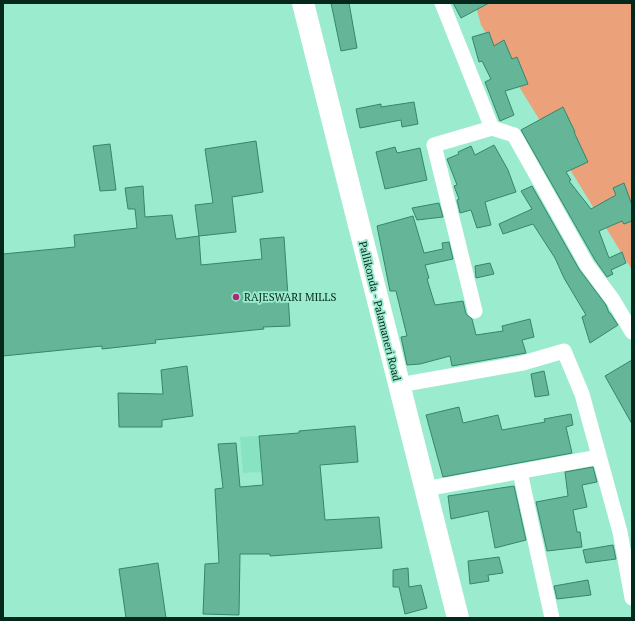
<svg xmlns="http://www.w3.org/2000/svg" width="635" height="621" viewBox="0 0 635 621" font-family="'PT Serif',serif">
<style>
.built{fill:#88e3c3}
.green{fill:#eba27b}
.building{fill:#65b599;stroke:#35866c}
.lines{fill:none;stroke-linecap:round;stroke-linejoin:round}
.street{stroke:#fff;stroke-width:15}
.primary{stroke:#fff;stroke-width:22}
.poi-dot{fill:#ab2976;stroke:#9bebce;stroke-width:1.5}
.labels{text-anchor:middle;dominant-baseline:central;stroke-width:3.5;stroke-linejoin:round;paint-order:stroke}
.poi-label{font-size:11px;fill:#05281d;stroke:#9bebce;text-anchor:start}
.street-label{font-size:11px;fill:#05281d;stroke:#9bebce}
</style>
<rect width="100%" height="100%" fill="#9bebce"/>
<path class="built" d="M 258,436 L 261,472 L 243,473 L 240,437 Z"/>
<path class="green" d="M 475,3 L 632,3 L 632,270 L 481,25 Z"/>
<g class="building">
<path d="M 331,3 L 349,3 L 357,48 L 341,51 Z"/>
<path d="M 453,3 L 489,3 L 461,18 Z"/>
<path d="M 489,32 L 494,46 L 504,40 L 512,59 L 517,57 L 528,84 L 505,91 L 514,115 L 500,121 L 485,82 L 491,79 L 482,61 L 479,62 L 472,37 Z"/>
<path d="M 414,102 L 418,124 L 402,127 L 401,120 L 360,128 L 356,109 L 381,104 L 381,107 Z"/>
<path d="M 563,107 L 575,132 L 574,132 L 588,162 L 566,172 L 571,180 L 569,181 L 591,209 L 616,195 L 613,188 L 624,183 L 632,205 L 632,221 L 624,224 L 622,221 L 599,231 L 609,258 L 622,252 L 626,263 L 611,270 L 613,274 L 607,277 L 595,260 L 521,130 Z"/>
<path d="M 256,141 L 263,192 L 232,197 L 236,232 L 199,236 L 195,205 L 213,203 L 205,149 Z"/>
<path d="M 110,144 L 116,190 L 100,191 L 93,146 Z"/>
<path d="M 494,145 L 508,170 L 516,192 L 485,202 L 491,225 L 477,228 L 471,210 L 460,213 L 457,200 L 459,199 L 454,186 L 457,185 L 447,159 L 459,154 L 458,152 L 471,146 L 475,155 Z"/>
<path d="M 395,147 L 397,153 L 420,148 L 427,180 L 385,189 L 376,152 Z"/>
<path d="M 143,186 L 145,217 L 172,215 L 176,239 L 199,236 L 201,265 L 262,259 L 260,239 L 284,237 L 290,326 L 263,327 L 264,329 L 155,340 L 156,343 L 102,349 L 102,346 L 3,356 L 3,254 L 75,247 L 74,235 L 137,228 L 135,209 L 128,209 L 125,188 Z"/>
<path d="M 532,186 L 579,269 L 606,305 L 609,313 L 610,313 L 618,325 L 590,343 L 582,317 L 586,315 L 564,278 L 555,258 L 533,224 L 503,234 L 499,224 L 532,209 L 521,191 Z"/>
<path d="M 439,203 L 443,217 L 417,220 L 412,208 Z"/>
<path d="M 413,216 L 424,253 L 443,249 L 442,243 L 449,242 L 453,259 L 425,265 L 429,278 L 427,279 L 435,305 L 463,301 L 466,314 L 472,319 L 476,335 L 503,331 L 502,326 L 530,319 L 534,337 L 522,340 L 526,353 L 452,366 L 450,356 L 420,364 L 407,365 L 401,337 L 407,336 L 396,291 L 390,291 L 377,226 Z"/>
<path d="M 490,263 L 494,274 L 476,278 L 475,266 Z"/>
<path d="M 632,360 L 632,424 L 605,376 Z"/>
<path d="M 187,366 L 193,416 L 162,420 L 162,427 L 119,427 L 118,393 L 163,394 L 161,370 Z"/>
<path d="M 544,371 L 549,395 L 535,397 L 531,374 Z"/>
<path d="M 459,407 L 463,423 L 498,415 L 502,430 L 545,422 L 544,419 L 571,414 L 573,425 L 566,427 L 572,453 L 443,477 L 426,415 Z"/>
<path d="M 355,426 L 358,462 L 320,465 L 325,520 L 379,517 L 382,548 L 270,556 L 270,554 L 240,554 L 239,615 L 203,614 L 205,564 L 219,563 L 215,489 L 223,488 L 218,444 L 236,443 L 240,487 L 263,485 L 259,436 L 299,433 L 299,431 Z"/>
<path d="M 593,467 L 597,482 L 582,485 L 587,507 L 573,510 L 577,532 L 580,532 L 582,547 L 547,551 L 536,502 L 568,496 L 565,472 Z"/>
<path d="M 514,486 L 526,540 L 495,548 L 488,511 L 451,519 L 448,496 Z"/>
<path d="M 613,545 L 616,559 L 586,563 L 583,550 Z"/>
<path d="M 499,557 L 503,573 L 488,575 L 489,581 L 470,584 L 468,561 Z"/>
<path d="M 158,563 L 166,618 L 126,618 L 119,569 Z"/>
<path d="M 408,568 L 409,587 L 421,585 L 427,608 L 405,614 L 399,587 L 393,587 L 393,570 Z"/>
<path d="M 588,580 L 591,595 L 557,599 L 554,586 Z"/>
</g>
<g class="lines">
<g class="street">
<path d="M 442,3 L 492,128 L 514,135 L 587,265 L 613,300 L 632,332"/>
<path d="M 475,311 L 434,145 L 492,128"/>
<path d="M 399,385 L 523,363 L 564,351 L 582,394 L 620,532 L 632,598"/>
<path d="M 520,472 L 552,618"/>
<path d="M 425,489 L 599,457"/>
</g>
<path class="primary" d="M 303,3 L 458,618"/>
</g>
<circle class="poi-dot" cx="236" cy="297" r="4"/>
<g class="labels">
<g class="poi-label">
<text x="244" y="297">RAJESWARI MILLS</text>
</g>
<g class="street-label">
<text transform="translate(380 311) rotate(76)">Pallikonda - Palamaneri Road</text>
</g>
</g>
<rect width="635" height="621" fill="none" stroke="#05281d" stroke-width="8"/>
</svg>
